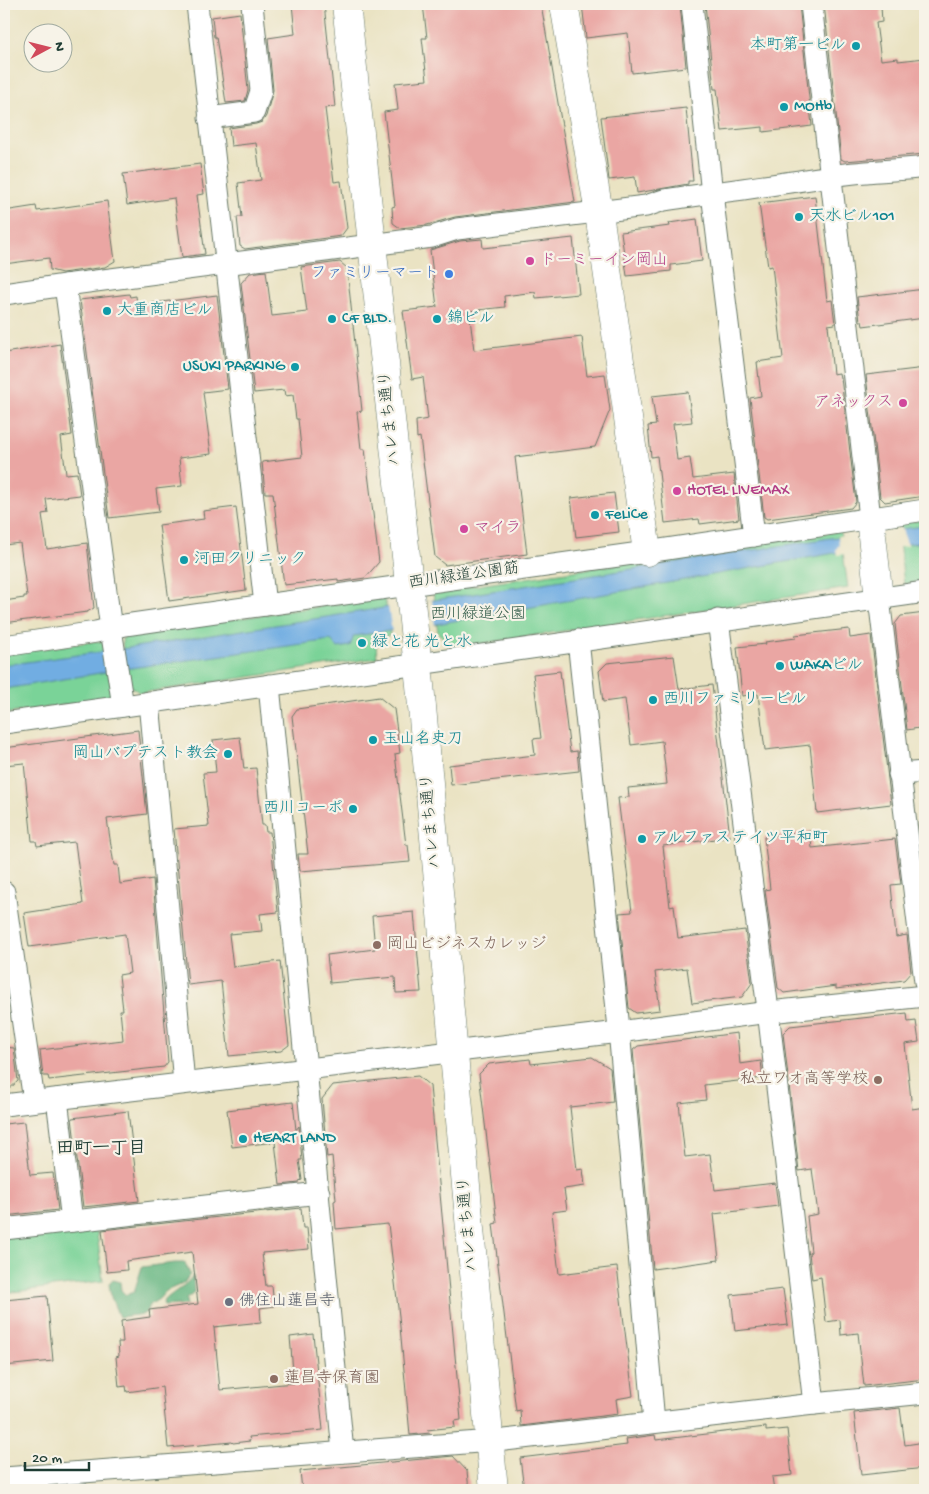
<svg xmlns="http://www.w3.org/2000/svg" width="929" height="1494" viewBox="0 0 929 1494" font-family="'Gochi Hand','Klee One',sans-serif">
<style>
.green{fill:#7ad398;stroke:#4c8866}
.forest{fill:#63b580;stroke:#41795a}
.water{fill:#71ade2;stroke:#48758b}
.pier{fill:#eae3c3}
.building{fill:#eaa6a3}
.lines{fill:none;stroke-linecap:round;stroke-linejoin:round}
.street-casing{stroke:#676;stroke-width:23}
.secondary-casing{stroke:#676;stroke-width:29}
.street{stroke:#fff;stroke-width:21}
.secondary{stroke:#fff;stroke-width:28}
.culture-dot{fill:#0f9aa8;stroke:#f7f3e8;stroke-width:2}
.hotel-dot{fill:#d1479c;stroke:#f7f3e8;stroke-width:2}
.shop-dot{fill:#3f7fe0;stroke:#f7f3e8;stroke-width:2}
.education-dot{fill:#8d6e63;stroke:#f7f3e8;stroke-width:2}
.worship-dot{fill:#6b7280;stroke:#f7f3e8;stroke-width:2}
.labels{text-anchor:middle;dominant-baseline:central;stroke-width:4.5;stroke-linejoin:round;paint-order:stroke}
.culture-label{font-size:16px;fill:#0d838f;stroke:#f7f3e8;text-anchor:start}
.hotel-label{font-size:16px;fill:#b23c85;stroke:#f7f3e8;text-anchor:start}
.shop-label{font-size:16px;fill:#366cbe;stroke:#f7f3e8;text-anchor:end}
.street-label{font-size:16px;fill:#1f3d34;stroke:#f7f3e8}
.park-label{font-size:16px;fill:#315b48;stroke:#f7f3e8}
.education-label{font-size:16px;fill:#785e54;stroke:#f7f3e8;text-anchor:start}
.worship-label{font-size:16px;fill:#5b616d;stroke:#f7f3e8;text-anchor:start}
.neighbourhood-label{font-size:18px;font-weight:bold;fill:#1f3d34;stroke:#f7f3e8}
</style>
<rect width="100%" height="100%" fill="#f7f3e8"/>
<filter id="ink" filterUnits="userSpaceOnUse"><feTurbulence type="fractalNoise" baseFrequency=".02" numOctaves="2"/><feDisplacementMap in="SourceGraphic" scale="10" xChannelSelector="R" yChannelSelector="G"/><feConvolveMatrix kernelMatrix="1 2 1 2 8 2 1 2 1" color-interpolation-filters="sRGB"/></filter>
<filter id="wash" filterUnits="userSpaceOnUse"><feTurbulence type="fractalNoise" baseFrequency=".0096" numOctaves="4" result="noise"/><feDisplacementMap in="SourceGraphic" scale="20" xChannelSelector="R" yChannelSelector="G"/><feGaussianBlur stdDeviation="1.12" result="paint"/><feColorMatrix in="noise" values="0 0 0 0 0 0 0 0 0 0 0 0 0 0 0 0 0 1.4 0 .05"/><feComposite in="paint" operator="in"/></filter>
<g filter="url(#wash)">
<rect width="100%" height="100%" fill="#eae3c3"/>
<g class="green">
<path d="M 925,520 L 925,581 L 904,584 L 897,523 Z"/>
<path d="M 840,531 L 848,588 L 451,648 L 451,644 L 438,633 L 433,592 Z"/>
<path d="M 383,597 L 387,608 L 390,634 L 376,644 L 377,658 L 140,693 L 126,683 L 122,639 L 127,635 Z"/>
<path d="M 98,641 L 103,642 L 113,694 L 110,698 L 4,714 L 4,654 Z"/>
<path d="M 96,1225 L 103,1281 L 4,1293 L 4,1236 Z"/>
</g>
<g class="forest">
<path d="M 175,1263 L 185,1263 L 190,1274 L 184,1283 L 166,1291 L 159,1299 L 151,1304 L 144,1314 L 119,1317 L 111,1297 L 109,1284 L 113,1280 L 120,1282 L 121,1290 L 126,1295 L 134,1292 L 142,1267 Z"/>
<path d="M 193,1276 L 194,1293 L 186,1299 L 187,1312 L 182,1323 L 179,1305 L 164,1306 L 163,1302 C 172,1292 184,1288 193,1276 Z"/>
</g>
<path class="water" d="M 925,526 L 925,542 L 835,553 L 437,624 L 354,636 L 350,646 L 338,648 L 331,640 L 124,669 L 4,689 L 4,665 L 122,649 L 837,537 Z"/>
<g class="pier">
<path d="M 901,527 L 908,546 L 837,555 L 836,549 L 839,545 L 838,536 Z"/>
<path d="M 432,600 L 435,626 L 392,632 L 388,606 Z"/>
</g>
<g id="blocks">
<g class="building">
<path d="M 292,4 L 324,4 L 335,107 L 325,108 L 334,182 L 341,181 L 347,228 L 341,236 L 245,249 L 240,246 L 237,217 L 242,217 L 238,183 L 261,180 L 256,143 L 231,146 L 229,128 L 256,124 L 262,122 L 266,116 L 273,90 L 268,38 L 295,34 Z"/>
<path d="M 423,4 L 541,4 L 575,202 L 455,217 L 427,225 L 400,228 L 393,223 L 392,207 L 395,206 L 384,112 L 398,110 L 395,83 L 427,80 L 422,38 L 427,38 Z"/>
<path d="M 582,4 L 680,4 L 686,67 L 632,73 L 628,33 L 586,38 Z"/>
<path d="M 705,4 L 799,4 L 812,126 L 763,132 L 763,127 L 722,131 L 717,89 L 714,89 Z"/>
<path d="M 824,4 L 870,4 L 870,7 L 881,6 L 882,22 L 876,23 L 881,60 L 898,58 L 898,61 L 925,58 L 925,154 L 845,161 L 841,159 Z"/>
<path d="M 240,13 L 248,90 L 245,101 L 226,103 L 216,37 L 214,37 L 212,17 Z"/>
<path d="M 686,108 L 693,181 L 688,181 L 688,184 L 637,193 L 635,177 L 609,180 L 601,117 Z"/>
<path d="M 200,164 L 204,194 L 197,195 L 205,254 L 182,257 L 174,198 L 127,205 L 123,174 Z"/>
<path d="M 815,196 L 827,301 L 832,300 L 835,324 L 828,325 L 833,374 L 839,373 L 840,378 L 841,378 L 856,502 L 851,508 L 767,519 L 764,517 L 750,398 L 761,396 L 757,362 L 783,358 L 772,266 L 768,267 L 759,203 Z"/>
<path d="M 107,201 L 115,261 L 105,267 L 62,273 L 50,270 L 49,258 L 4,264 L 4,211 L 36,206 L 37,211 Z"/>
<path d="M 697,219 L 702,261 L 671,265 L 671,271 L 627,276 L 621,232 L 670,226 L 669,223 Z"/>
<path d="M 573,238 L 579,294 L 536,298 L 535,292 L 504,296 L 505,307 L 469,311 L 474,350 L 582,337 L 587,376 L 605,374 L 610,410 L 595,447 L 515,457 L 527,554 L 445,565 L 435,557 L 420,437 L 417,438 L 416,421 L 428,419 L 423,377 L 412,379 L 403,311 L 437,307 L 430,250 L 460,241 L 482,239 L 483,248 Z"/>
<path d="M 340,262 L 347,268 L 362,411 L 357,412 L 361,449 L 365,449 L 379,562 L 365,578 L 338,582 L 338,579 L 284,585 L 273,493 L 265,493 L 262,462 L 302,457 L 298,419 L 296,419 L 293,395 L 285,396 L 284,390 L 254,393 L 241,283 L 250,273 L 266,271 L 272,316 L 307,312 L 301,267 Z"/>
<path d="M 925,289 L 925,318 L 863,326 L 862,321 L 860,321 L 857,297 Z"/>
<path d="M 129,294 L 130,297 L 136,296 L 137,305 L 217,295 L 228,389 L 203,392 L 211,454 L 179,458 L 182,486 L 156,489 L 159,512 L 109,518 L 80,300 Z"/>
<path d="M 60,344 L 72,435 L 61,437 L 66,474 L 77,473 L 80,495 L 46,499 L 48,513 L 42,514 L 47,549 L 87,543 L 94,608 L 87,612 L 4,623 L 4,601 L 24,598 L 24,596 L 27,596 L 20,543 L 4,545 L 4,353 Z"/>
<path d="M 925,368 L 925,496 L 885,502 L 880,497 L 866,375 Z"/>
<path d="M 688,392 L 692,422 L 673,424 L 677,460 L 690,458 L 693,479 L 734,474 L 739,519 L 700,524 L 699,519 L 665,523 L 657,456 L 651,457 L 648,426 L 656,425 L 652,396 Z"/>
<path d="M 614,493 L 619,532 L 576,537 L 571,498 Z"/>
<path d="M 236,507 L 246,590 L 169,601 L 159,525 L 204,519 L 203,511 Z"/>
<path d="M 925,613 L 925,727 L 907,730 L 895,624 L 901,616 Z"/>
<path d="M 849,629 L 850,638 L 871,635 L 891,804 L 817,813 L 810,745 L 765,750 L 758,694 L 742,696 L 737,647 L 766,644 L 765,642 L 796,638 L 795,635 Z"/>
<path d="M 674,656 L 679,689 L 712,685 L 730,837 L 663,846 L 670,907 L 674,906 L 678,938 L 745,930 L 752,983 L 742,997 L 692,1003 L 687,968 L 655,972 L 660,1010 L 636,1013 L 629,1008 L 619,913 L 632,912 L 618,798 L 629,797 L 628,788 L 667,784 L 662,741 L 631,745 L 625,699 L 603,702 L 599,671 L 607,663 Z"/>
<path d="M 560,671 L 570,752 L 577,751 L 579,771 L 451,785 L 449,765 L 535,755 L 533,739 L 541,738 L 533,674 Z"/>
<path d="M 379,697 L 394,709 L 400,753 L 395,754 L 406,845 L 408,845 L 410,862 L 300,871 L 298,854 L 308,854 L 292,716 L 297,709 Z"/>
<path d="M 138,730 L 147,814 L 107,819 L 114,865 L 118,865 L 120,884 L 153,879 L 168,1062 L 164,1067 L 49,1080 L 48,1076 L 43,1076 L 40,1050 L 123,1040 L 120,1010 L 123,1010 L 119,975 L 130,973 L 125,934 L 29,947 L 24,913 L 83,904 L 75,842 L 37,846 L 36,841 L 32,841 L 24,763 L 4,765 L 4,748 Z"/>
<path d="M 240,737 L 244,769 L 256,768 L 262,825 L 265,825 L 266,832 L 270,832 L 278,912 L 260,914 L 262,931 L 229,934 L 233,967 L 280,961 L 289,1045 L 281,1051 L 229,1056 L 221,981 L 188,985 L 174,829 L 209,826 L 203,773 L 216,772 L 213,740 Z"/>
<path d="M 810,831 L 812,848 L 895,839 L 901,884 L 891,885 L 896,937 L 907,935 L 911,972 L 904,980 L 836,989 L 836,986 L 784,993 L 778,988 L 765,890 L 770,889 L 764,837 Z"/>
<path d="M 414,912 L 421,992 L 396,993 L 395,977 L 330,983 L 327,955 L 375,949 L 372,916 Z"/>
<path d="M 907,1013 L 908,1022 L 916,1021 L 919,1042 L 905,1044 L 912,1109 L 925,1107 L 925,1379 L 864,1386 L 858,1333 L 841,1335 L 840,1320 L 826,1322 L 821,1277 L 812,1279 L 809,1253 L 811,1252 L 807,1216 L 818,1214 L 812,1169 L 799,1171 L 783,1033 L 790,1026 Z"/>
<path d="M 737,1033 L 740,1064 L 761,1061 L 763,1078 L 704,1085 L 706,1100 L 679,1103 L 685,1157 L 710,1154 L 715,1190 L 775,1183 L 778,1206 L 714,1214 L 719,1260 L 653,1269 L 633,1050 L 638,1046 Z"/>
<path d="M 4,1047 L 14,1048 L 18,1081 L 6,1092 L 4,1092 Z"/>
<path d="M 592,1057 L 610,1068 L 613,1102 L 570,1107 L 577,1170 L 583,1169 L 585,1186 L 564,1189 L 567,1210 L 552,1212 L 559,1274 L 617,1267 L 633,1396 L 616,1399 L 618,1414 L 521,1426 L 520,1410 L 516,1411 L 493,1224 L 497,1223 L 479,1074 L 489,1064 L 530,1059 L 531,1064 Z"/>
<path d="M 418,1076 L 430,1086 L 461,1420 L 454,1421 L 455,1427 L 427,1430 L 430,1433 L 410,1435 L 399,1316 L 388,1224 L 336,1229 L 334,1201 L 336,1200 L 332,1156 L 327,1157 L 322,1099 L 333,1085 Z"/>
<path d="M 293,1102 L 296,1130 L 299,1126 L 302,1160 L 299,1160 L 302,1180 L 299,1181 L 299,1183 L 280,1185 L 275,1142 L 232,1147 L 227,1110 Z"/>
<path d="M 128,1111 L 139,1201 L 83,1207 L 72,1118 Z"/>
<path d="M 24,1122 L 30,1175 L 53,1173 L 58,1210 L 4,1216 L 4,1124 Z"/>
<path d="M 301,1208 L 303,1228 L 307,1228 L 309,1249 L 262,1253 L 266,1286 L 272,1286 L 274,1306 L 260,1308 L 261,1322 L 214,1327 L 220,1390 L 294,1383 L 290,1337 L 313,1334 L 323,1430 L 249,1437 L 250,1441 L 233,1443 L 232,1442 L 168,1448 L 162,1387 L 127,1392 L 126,1386 L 119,1387 L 116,1357 L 119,1356 L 118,1342 L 123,1342 L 121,1321 L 150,1317 L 149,1310 L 198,1304 L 192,1252 L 126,1261 L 127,1270 L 107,1272 L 102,1230 Z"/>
<path d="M 783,1289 L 788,1325 L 735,1331 L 731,1295 Z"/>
<path d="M 47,1296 L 53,1361 L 4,1366 L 4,1300 Z"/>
<path d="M 900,1408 L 905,1445 L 925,1442 L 925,1468 L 861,1475 L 854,1413 Z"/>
<path d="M 766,1427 L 766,1431 L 787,1429 L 792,1475 L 772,1477 L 774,1490 L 524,1490 L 520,1458 L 627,1445 L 626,1439 L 655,1435 L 656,1440 Z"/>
<path d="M 453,1456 L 467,1471 L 469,1490 L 302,1490 L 300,1471 Z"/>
</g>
</g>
</g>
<g filter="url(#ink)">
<use href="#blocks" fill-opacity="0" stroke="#676" stroke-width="1"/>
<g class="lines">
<defs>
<g id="street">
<path d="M 197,4 L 265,605"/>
<path d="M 692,4 L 711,185 L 754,536"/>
<path d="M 811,4 L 870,518"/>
<path d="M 209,118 L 254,112 L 261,91 L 252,4"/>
<path d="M 65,285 L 111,629 L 123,706"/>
<path d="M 4,294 L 65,285 L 432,237 L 457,229 L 646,206 L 664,200 C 720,192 775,185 830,176 C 862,171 894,171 925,167"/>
<path d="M 879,598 L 925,982"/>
<path d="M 718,620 L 767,1002 L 814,1404"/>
<path d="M 578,640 L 618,1019 L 654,1422"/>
<path d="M 4,646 L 96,632 L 125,625 L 265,605 L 647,552 L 925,510"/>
<path d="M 269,685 L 343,1452"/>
<path d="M 149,702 L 184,1083"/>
<path d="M 4,723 L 925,592"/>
<path d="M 899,774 L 925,772"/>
<path d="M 4,892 L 34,1101"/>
<path d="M 57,1099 L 72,1221"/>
<path d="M 4,1105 L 619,1032 L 769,1012 L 925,996"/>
<path d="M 4,1229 L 319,1193"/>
<path d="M 4,1478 L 505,1440 L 814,1404 L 925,1393"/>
</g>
<g id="secondary">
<path d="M 346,4 L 420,685 L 494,1490"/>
<path d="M 564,4 L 599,213 L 647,552"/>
<path d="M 870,518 L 879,598"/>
</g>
</defs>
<use href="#street" class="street-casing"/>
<use href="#secondary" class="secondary-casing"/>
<use href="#street" class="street"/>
<use href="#secondary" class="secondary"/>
</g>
</g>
<g class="culture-dot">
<circle cx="856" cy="46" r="5"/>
<circle cx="784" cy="107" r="5"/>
<circle cx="799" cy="217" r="5"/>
<circle cx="107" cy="311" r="5"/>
<circle cx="332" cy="319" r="5"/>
<circle cx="437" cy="319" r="5"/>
<circle cx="295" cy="367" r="5"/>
<circle cx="595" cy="515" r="5"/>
<circle cx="184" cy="560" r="5"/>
<circle cx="362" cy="643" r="5"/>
<circle cx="780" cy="666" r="5"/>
<circle cx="653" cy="700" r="5"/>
<circle cx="373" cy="740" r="5"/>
<circle cx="228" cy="754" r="5"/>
<circle cx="353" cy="809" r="5"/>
<circle cx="642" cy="839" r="5"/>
<circle cx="243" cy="1139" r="5"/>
</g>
<g class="hotel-dot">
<circle cx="530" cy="261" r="5"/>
<circle cx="903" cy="403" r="5"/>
<circle cx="677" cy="491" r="5"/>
<circle cx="464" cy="529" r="5"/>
</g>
<circle class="shop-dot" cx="449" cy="274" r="5"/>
<g class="education-dot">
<circle cx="377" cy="945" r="5"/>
<circle cx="878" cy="1080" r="5"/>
<circle cx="274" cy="1379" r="5"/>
</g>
<circle class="worship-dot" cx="229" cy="1302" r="5"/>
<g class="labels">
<g class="culture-label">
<text x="846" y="46" text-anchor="end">本町第一ビル</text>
<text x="794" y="107">MOHb</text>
<text x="809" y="217">天水ビル101</text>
<text x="117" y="311">大重商店ビル</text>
<text x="342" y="319">CF BLD.</text>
<text x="447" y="319">錦ビル</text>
<text x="285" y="367" text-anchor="end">USUKI PARKING</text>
<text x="605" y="515">FeLiCe</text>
<text x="194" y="560">河田クリニック</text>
<text x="372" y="643">緑と花 光と水</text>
<text x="790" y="666">WAKAビル</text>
<text x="663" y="700">西川ファミリービル</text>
<text x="383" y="740">玉山名史刀</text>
<text x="218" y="754" text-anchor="end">岡山バプテスト教会</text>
<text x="343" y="809" text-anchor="end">西川コーポ</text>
<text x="652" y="839">アルファステイツ平和町</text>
<text x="253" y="1139">HEART LAND</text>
</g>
<g class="hotel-label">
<text x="540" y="261">ドーミーイン岡山</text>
<text x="893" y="403" text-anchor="end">アネックス</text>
<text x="687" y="491">HOTEL LIVEMAX</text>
<text x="474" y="529">マイラ</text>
</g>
<g class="shop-label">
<text x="439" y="274">ファミリーマート</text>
</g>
<g class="street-label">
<text transform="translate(391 418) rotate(-96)">ハレまち通り</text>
<text transform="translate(464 577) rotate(-8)">西川緑道公園筋</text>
<text transform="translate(432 821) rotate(-95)">ハレまち通り</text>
<text transform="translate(469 1224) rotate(-95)">ハレまち通り</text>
</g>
<g class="park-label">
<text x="478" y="615">西川緑道公園</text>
</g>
<g class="education-label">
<text x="387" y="945">岡山ビジネスカレッジ</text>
<text x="868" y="1080" text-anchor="end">私立ワオ高等学校</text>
<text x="284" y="1379">蓮昌寺保育園</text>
</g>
<g class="worship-label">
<text x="239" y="1302">佛住山蓮昌寺</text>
</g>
<g class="neighbourhood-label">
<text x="101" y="1149">田町一丁目</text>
</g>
</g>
<rect width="929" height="1494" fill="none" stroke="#f7f3e8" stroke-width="20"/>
<g transform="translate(48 48) rotate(83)"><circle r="24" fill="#f7f3e8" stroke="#a1aaa0"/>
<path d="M0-4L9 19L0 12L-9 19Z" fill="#d1495b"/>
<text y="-8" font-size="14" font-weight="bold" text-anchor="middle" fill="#1f3d34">N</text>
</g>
<path d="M25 1462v8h64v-8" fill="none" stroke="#1f3d34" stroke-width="2.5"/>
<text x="32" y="1462" font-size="15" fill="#1f3d34" stroke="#f7f3e8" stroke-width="4" paint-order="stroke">20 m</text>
</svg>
